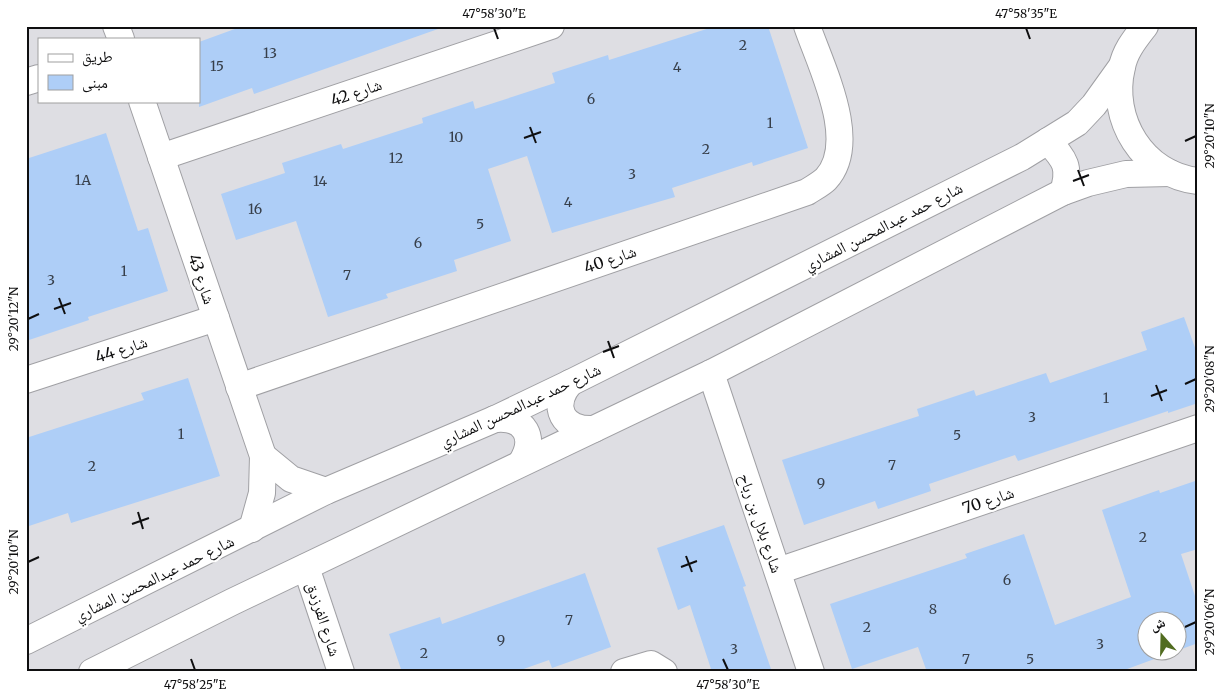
<svg xmlns="http://www.w3.org/2000/svg" width="1224" height="698" viewBox="0 0 1224 698" font-family="Merriweather,'Noto Naskh Arabic',serif">
<style>
.building{fill:#aecef7;fill-rule:evenodd}
.lines{fill:none;stroke-linecap:round;stroke-linejoin:round}
.minor-casing{stroke:#a0a0a4;stroke-width:28}
.minor{stroke:#fff;stroke-width:26}
.ticks{fill:none;stroke:#0f0f10;stroke-width:2}
.labels{text-anchor:middle;dominant-baseline:central;stroke-width:4.5;stroke-linejoin:round;paint-order:stroke}
.number-label{font-size:14px;fill:#373f4a}
.street-label{font-size:16px;fill:#0f0f10;stroke:#fff}
.neatline{fill:none;stroke:#0f0f10;stroke-width:2}
.ticks-label{font-size:12px;text-anchor:middle;fill:#0f0f10}
</style>
<rect width="100%" height="100%" fill="#dedee3"/>
<g class="building">
<path d="M 243,26 L 437,26 L 438,29 L 254,94 L 252,88 L 199,107 L 199,42 Z"/>
<path d="M 716,26 L 768,26 L 808,148 L 753,166 L 752,162 L 672,188 L 675,197 L 552,233 L 527,156 L 488,169 L 511,241 L 454,260 L 457,271 L 386,294 L 388,298 L 328,317 L 296,221 L 236,240 L 221,194 L 285,173 L 282,163 L 341,144 L 343,149 L 423,123 L 422,118 L 473,101 L 475,109 L 555,83 L 552,73 L 608,55 L 609,60 Z"/>
<path d="M 106,133 L 138,231 L 148,228 L 168,291 L 88,317 L 89,320 L 26,341 L 26,159 Z"/>
<path d="M 1184,317 L 1198,356 L 1198,403 L 1168,413 L 1168,411 L 1018,461 L 1015,455 L 929,484 L 931,491 L 878,509 L 875,501 L 804,525 L 782,460 L 919,416 L 917,409 L 974,390 L 976,396 L 1046,373 L 1050,383 L 1147,350 L 1141,332 Z"/>
<path d="M 188,378 L 220,476 L 71,523 L 68,513 L 26,527 L 26,438 L 144,400 L 141,393 Z"/>
<path d="M 1198,480 L 1198,549 L 1181,554 L 1198,605 L 1198,643 L 1119,672 L 927,672 L 918,647 L 852,669 L 830,604 L 967,558 L 965,554 L 1024,534 L 1055,625 L 1131,597 L 1102,510 L 1159,490 L 1160,493 ZM 1146,620 L 1176,620 L 1176,650 L 1146,650 Z"/>
<path d="M 724,525 L 746,586 L 743,587 L 772,672 L 712,672 L 690,605 L 678,610 L 657,548 Z"/>
<path d="M 585,573 L 611,647 L 552,668 L 549,660 L 515,672 L 402,672 L 389,634 L 440,617 L 442,624 Z"/>
</g>
<g class="lines">
<defs>
<g id="minor">
<path d="M 116,26 L 121,39"/>
<path d="M 1145,26 C 1135,39 1125,51 1122,67 C 1109,119 1143,175 1198,181"/>
<path d="M 26,82 L 39,78"/>
<path d="M 142,101 L 263,456 L 262,493 L 252,529"/>
<path d="M 1048,141 C 1065,160 1071,167 1063,192"/>
<path d="M 161,157 L 551,26"/>
<path d="M 711,373 L 811,672"/>
<path d="M 26,380 L 216,318"/>
<path d="M 570,383 C 550,407 563,431 594,429"/>
<path d="M 239,387 L 807,192 C 813,188 821,184 826,179 C 860,142 821,67 807,26"/>
<path d="M 495,419 C 525,416 537,438 521,463"/>
<path d="M 263,456 L 291,479 L 326,491"/>
<path d="M 306,567 L 341,672"/>
<path d="M 778,571 L 1198,428"/>
<path d="M 26,641 L 326,491 L 495,419 L 570,383 L 1022,157 L 1077,123 L 1094,105 L 1122,66"/>
<path d="M 92,672 L 232,602 L 711,373 L 1063,192 L 1088,183 L 1126,174 L 1170,173"/>
<path d="M 624,672 L 651,664 L 664,672"/>
</g>
</defs>
<use href="#minor" class="minor-casing"/>
<use href="#minor" class="minor"/>
</g>
<path class="ticks" d="M 494,28 L 498,39M 1026,28 L 1030,39M 530,127 L 536,143M 524,138 L 541,132M 1185,141 L 1196,136M 1078,170 L 1084,186M 1073,181 L 1089,175M 59,298 L 65,314M 54,309 L 71,303M 28,319 L 39,314M 608,341 L 614,358M 603,352 L 619,346M 1185,384 L 1196,379M 1156,385 L 1162,401M 1151,396 L 1167,390M 138,512 L 143,529M 132,524 L 149,518M 686,556 L 692,572M 28,562 L 39,557M 681,567 L 697,561M 1185,627 L 1196,622M 191,659 L 195,670M 723,659 L 728,670"/>
<g class="labels">
<g class="number-label">
<text x="743" y="45">2</text>
<text x="270" y="53">13</text>
<text x="217" y="66">15</text>
<text x="677" y="67">4</text>
<text x="591" y="99">6</text>
<text x="770" y="123">1</text>
<text x="456" y="137">10</text>
<text x="706" y="149">2</text>
<text x="396" y="158">12</text>
<text x="632" y="174">3</text>
<text x="83" y="180">1A</text>
<text x="320" y="181">14</text>
<text x="568" y="202">4</text>
<text x="255" y="209">16</text>
<text x="480" y="224">5</text>
<text x="418" y="243">6</text>
<text x="124" y="271">1</text>
<text x="347" y="275">7</text>
<text x="51" y="280">3</text>
<text x="1106" y="398">1</text>
<text x="1032" y="417">3</text>
<text x="181" y="434">1</text>
<text x="957" y="435">5</text>
<text x="892" y="465">7</text>
<text x="92" y="466">2</text>
<text x="821" y="483">9</text>
<text x="1143" y="537">2</text>
<text x="1007" y="580">6</text>
<text x="933" y="609">8</text>
<text x="569" y="620">7</text>
<text x="867" y="627">2</text>
<text x="501" y="640">9</text>
<text x="1100" y="644">3</text>
<text x="734" y="649">3</text>
<text x="424" y="653">2</text>
<text x="966" y="659">7</text>
<text x="1030" y="659">5</text>
</g>
<g class="street-label">
<text transform="translate(356 92) rotate(-19)">شارع 42</text>
<text transform="translate(883 226) rotate(-27)">شارع حمد عبدالمحسن المشاري</text>
<text transform="translate(610 259) rotate(-19)">شارع 40</text>
<text transform="translate(202 279) rotate(71)">شارع 43</text>
<text transform="translate(121 349) rotate(-18)">شارع 44</text>
<text transform="translate(520 405) rotate(-25)">شارع حمد عبدالمحسن المشاري</text>
<text transform="translate(988 500) rotate(-19)">شارع 70</text>
<text transform="translate(761 523) rotate(71)">شارع بلال بن رباح</text>
<text transform="translate(154 578) rotate(-26)">شارع حمد عبدالمحسن المشاري</text>
<text transform="translate(324 619) rotate(72)">شارع الفرزدق</text>
</g>
</g>
<rect width="1224" height="698" fill="none" stroke="#ffffff" stroke-width="55"/>
<rect x="38" y="38" width="162" height="65" fill="#ffffff" stroke="#9f9f9f"/>
<rect x="48" y="54" width="25" height="8" fill="#ffffff" stroke="#9f9f9f"/>
<text x="82" y="62" font-size="15" fill="#0f0f10">طريق</text>
<rect x="48" y="75" width="25" height="15" fill="#aecef7" stroke="#9f9f9f"/>
<text x="82" y="88" font-size="15" fill="#0f0f10">مبنى</text>
<g transform="translate(1162 636) rotate(340)"><circle r="24" fill="#ffffff" stroke="#9f9f9f"/>
<path d="M0-4L9 19L0 12L-9 19Z" fill="#516c20"/>
<text y="-8" font-size="14" font-weight="bold" text-anchor="middle" fill="#0f0f10">ش</text>
</g>
<rect x="28" y="28" width="1168" height="642" class="neatline"/>
<g class="ticks-label">
<text x="494" y="18">47°58'30"E</text>
<text x="1026" y="18">47°58'35"E</text>
<text transform="translate(1210 136) rotate(-90)" y="4">29°20'10"N</text>
<text transform="translate(14 319) rotate(-90)" y="4">29°20'12"N</text>
<text transform="translate(1210 379) rotate(-90)" y="4">29°20'08"N</text>
<text transform="translate(14 562) rotate(-90)" y="4">29°20'10"N</text>
<text transform="translate(1210 622) rotate(-90)" y="4">29°20'06"N</text>
<text x="195" y="689">47°58'25"E</text>
<text x="728" y="689">47°58'30"E</text>
</g>
</svg>
